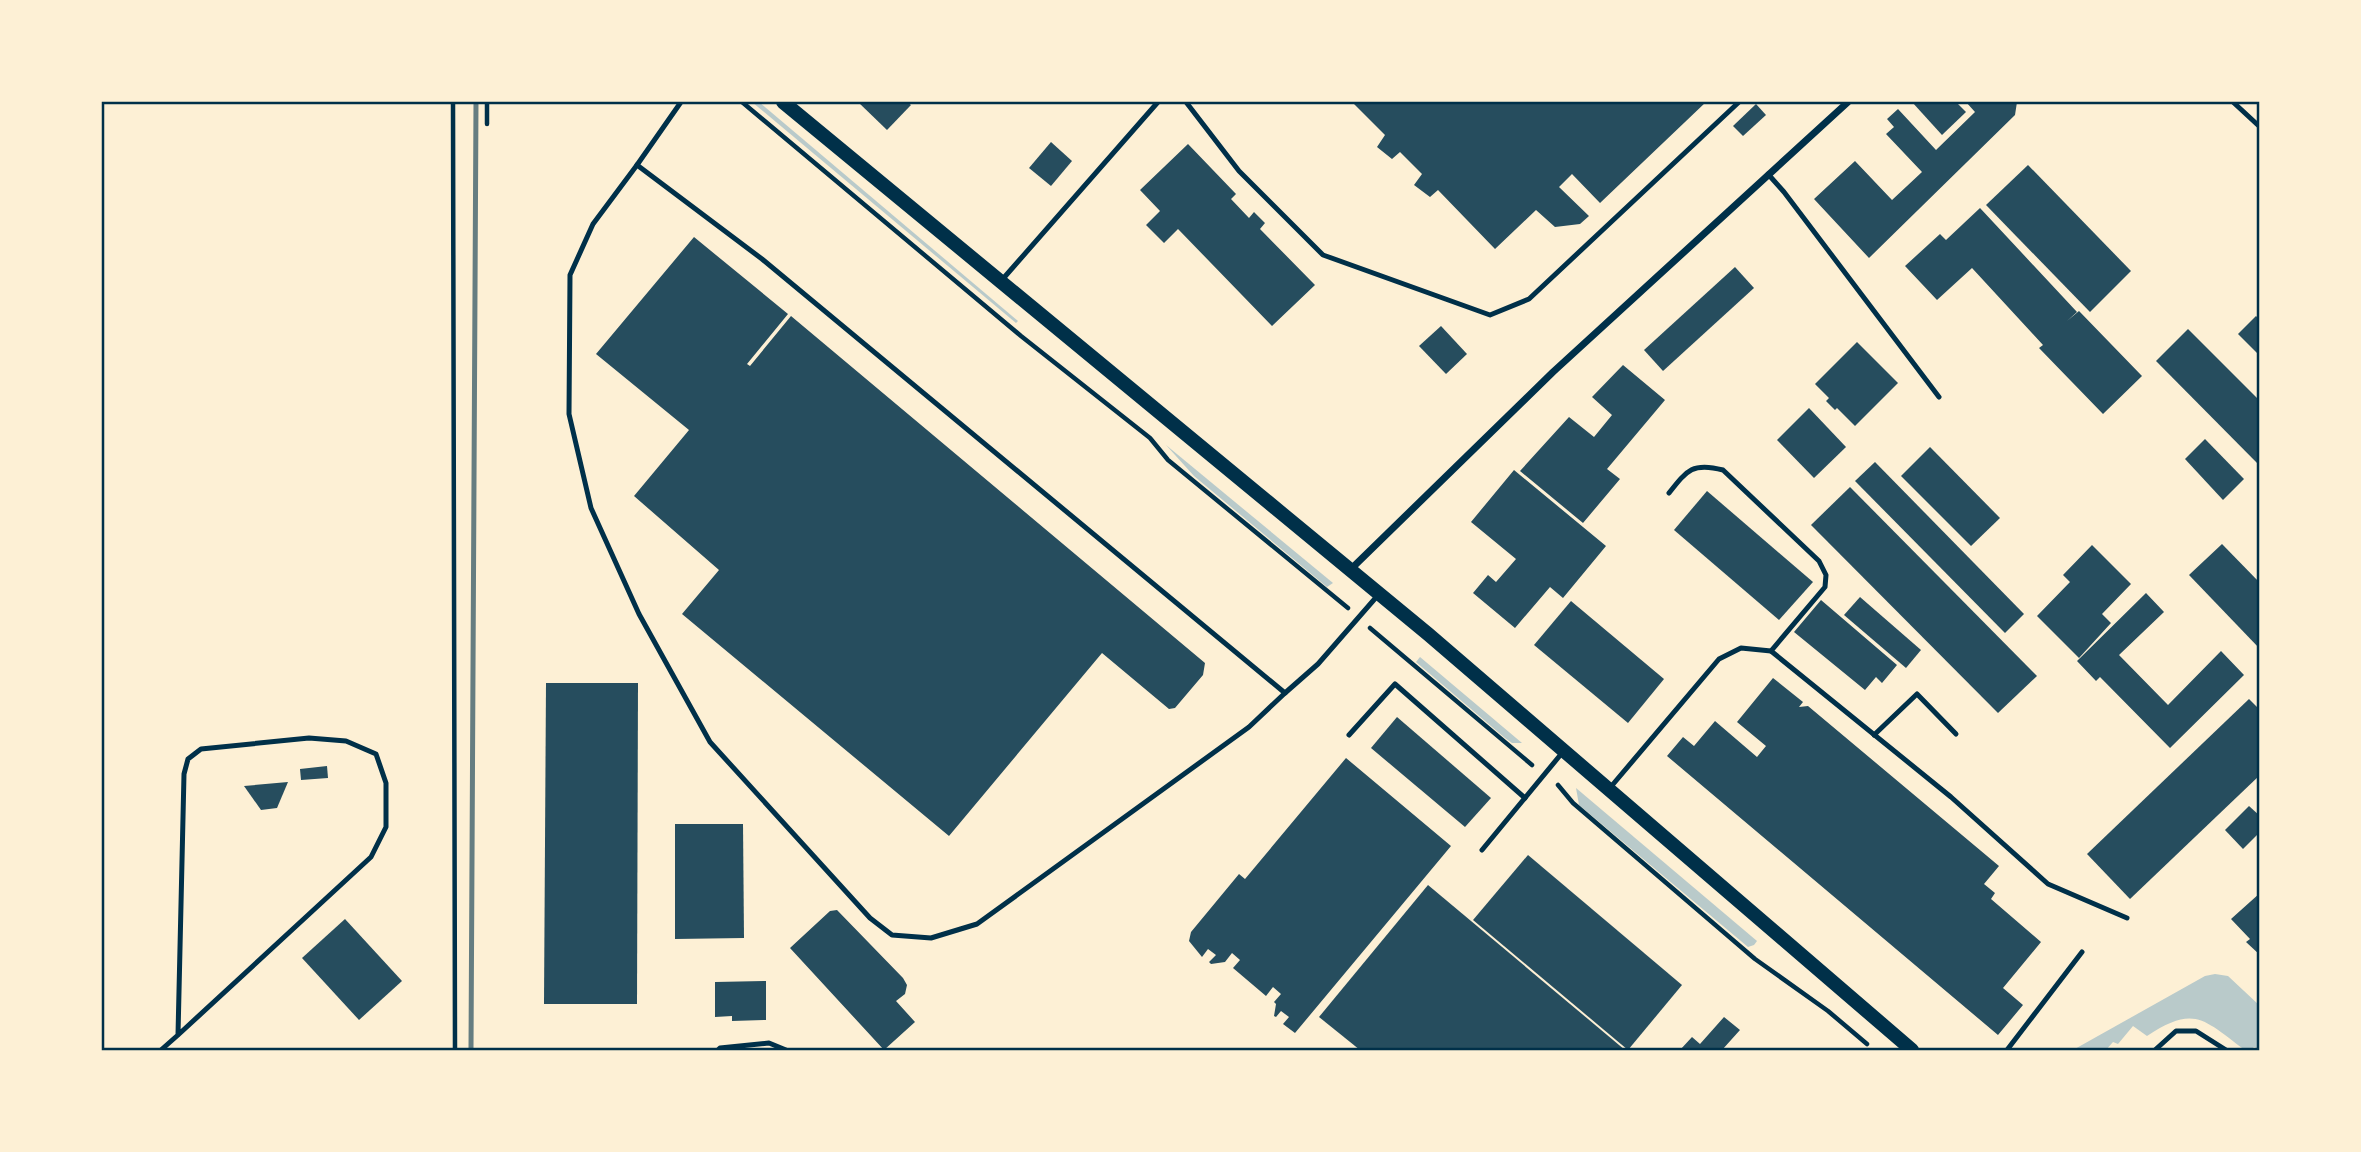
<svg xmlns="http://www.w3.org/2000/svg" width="2361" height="1152" viewBox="0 0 2361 1152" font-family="'Varela Round',sans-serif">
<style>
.green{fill:#b9caca}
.building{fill:#264d5e}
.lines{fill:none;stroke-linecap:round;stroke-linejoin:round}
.path{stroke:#003049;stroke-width:4.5}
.service{stroke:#003049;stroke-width:5}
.minor{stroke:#003049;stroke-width:7}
.secondary{stroke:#003049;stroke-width:14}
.rail{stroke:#657d81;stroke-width:5}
.neatline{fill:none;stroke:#003049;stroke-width:2.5}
</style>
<rect width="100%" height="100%" fill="#fdf0d5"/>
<g class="green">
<path d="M 752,102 L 759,102 L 1018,321 L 1016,323 Z"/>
<path d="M 1166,445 L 1333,583 L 1327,587 L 1194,476 Z"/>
<path d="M 1420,657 L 1522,743 L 1512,743 L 1505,738 L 1416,662 Z"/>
<path d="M 1576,788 L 1757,941 L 1754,945 L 1748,947 L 1579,805 Z"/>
<path d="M 2215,974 L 2228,976 L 2259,1005 L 2259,1049 L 2254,1047 L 2251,1050 L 2245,1050 C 2204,1020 2195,1004 2147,1036 L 2133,1026 L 2118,1044 L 2113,1042 L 2106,1050 L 2073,1050 L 2205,976 Z"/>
</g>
<g class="building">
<path d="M 858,102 L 907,102 L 911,105 L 887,130 Z"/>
<path d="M 1352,102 L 1706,102 L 1600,203 L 1572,174 L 1559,187 L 1589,216 L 1580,224 L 1555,227 L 1536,210 L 1495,249 L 1438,190 L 1430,197 L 1414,185 L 1422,174 L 1400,152 L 1392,159 L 1377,147 L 1385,135 Z"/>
<path d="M 1912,102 L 1956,102 L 1966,112 L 1942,135 Z"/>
<path d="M 1966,102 L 2017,102 L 2015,115 L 1869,258 L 1814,199 L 1855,161 L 1892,200 L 1922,172 L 1886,134 L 1894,127 L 1887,119 L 1898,109 L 1936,150 L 1975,112 Z"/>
<path d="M 1756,104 L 1766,115 L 1743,136 L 1733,126 Z"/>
<path d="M 1051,142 L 1072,161 L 1051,186 L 1029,168 Z"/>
<path d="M 1188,144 L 1236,194 L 1231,199 L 1249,218 L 1254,212 L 1265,223 L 1260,229 L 1315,285 L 1272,326 L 1178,229 L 1164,243 L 1146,225 L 1160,211 L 1140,190 Z"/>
<path d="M 2028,165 L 2131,271 L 2090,312 L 1986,205 Z"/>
<path d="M 1980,208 L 2077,312 L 2067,321 L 2079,311 L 2142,376 L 2103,414 L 2039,348 L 2043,345 L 1972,268 L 1937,300 L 1905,266 L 1940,234 L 1946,240 Z"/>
<path d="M 694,237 L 788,314 L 747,364 L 750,366 L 791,316 L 1205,663 L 1203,675 L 1175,708 L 1169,709 L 1102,653 L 949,836 L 682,614 L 719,570 L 634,496 L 689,430 L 596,354 Z"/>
<path d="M 1735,267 L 1754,288 L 1663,371 L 1644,350 Z"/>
<path d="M 2256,316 L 2260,320 L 2260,356 L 2238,334 Z"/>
<path d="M 1441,326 L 1467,354 L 1446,374 L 1419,346 Z"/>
<path d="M 2188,329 L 2260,401 L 2260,466 L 2156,361 Z"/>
<path d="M 1857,342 L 1898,383 L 1855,426 L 1837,408 L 1835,410 L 1826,401 L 1829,398 L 1815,384 Z"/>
<path d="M 1623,365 L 1665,400 L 1607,469 L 1620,479 L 1583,523 L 1520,471 L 1569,417 L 1594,437 L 1612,415 L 1592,397 Z"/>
<path d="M 1809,408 L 1846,447 L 1814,478 L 1777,440 Z"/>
<path d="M 2205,439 L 2244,479 L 2223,500 L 2185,459 Z"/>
<path d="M 1930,447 L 2000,518 L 1971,546 L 1901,476 Z"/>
<path d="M 1875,462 L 2024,614 L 2005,633 L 1855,481 Z"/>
<path d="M 1514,470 L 1606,546 L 1563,598 L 1550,587 L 1515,628 L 1473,593 L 1488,575 L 1496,582 L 1516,559 L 1471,522 Z"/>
<path d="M 1850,487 L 2037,676 L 1998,713 L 1811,525 Z"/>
<path d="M 1707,491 L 1813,582 L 1779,620 L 1674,530 Z"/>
<path d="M 2222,544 L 2260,583 L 2260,649 L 2189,575 Z"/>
<path d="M 2092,545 L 2131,584 L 2102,614 L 2111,623 L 2079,658 L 2037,616 L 2070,582 L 2063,575 Z"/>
<path d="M 2146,593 L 2164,612 L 2119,655 L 2168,705 L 2221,651 L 2244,675 L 2170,748 L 2100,677 L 2096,681 L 2077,661 Z"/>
<path d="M 1860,597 L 1921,650 L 1906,668 L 1844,615 Z"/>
<path d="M 1821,600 L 1897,665 L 1882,683 L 1876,677 L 1865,690 L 1794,632 Z"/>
<path d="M 1571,601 L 1664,679 L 1628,723 L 1534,645 Z"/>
<path d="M 1773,678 L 1803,702 L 1799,707 L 1808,706 L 1999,866 L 1984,884 L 1995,893 L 1991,899 L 2041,942 L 2003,988 L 2023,1005 L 1998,1035 L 1667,756 L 1683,737 L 1694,746 L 1715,721 L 1757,757 L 1766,746 L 1737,722 Z"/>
<path d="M 546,683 L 638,683 L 637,1004 L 544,1004 Z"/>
<path d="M 2249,699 L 2260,710 L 2260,775 L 2130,899 L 2087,854 Z"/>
<path d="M 1397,717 L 1491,798 L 1465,827 L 1371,748 Z"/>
<path d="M 1346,758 L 1451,846 L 1295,1033 L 1283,1024 L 1289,1017 L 1281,1011 L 1276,1017 L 1274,1016 L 1276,1004 L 1274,1002 L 1281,994 L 1273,987 L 1266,996 L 1233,968 L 1240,960 L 1232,953 L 1225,962 L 1211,964 L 1209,962 L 1216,955 L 1208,949 L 1202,957 L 1189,941 L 1191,932 L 1239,874 L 1245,879 Z"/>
<path d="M 327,766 L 328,778 L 301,780 L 300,769 Z"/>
<path d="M 288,782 L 277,808 L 261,810 L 244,786 Z"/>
<path d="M 2249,806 L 2260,816 L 2260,832 L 2243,849 L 2225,830 Z"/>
<path d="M 675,824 L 743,824 L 744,938 L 675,939 Z"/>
<path d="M 1528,855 L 1682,985 L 1628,1050 L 1473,920 Z"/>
<path d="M 1428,885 L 1625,1050 L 1360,1050 L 1319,1017 Z"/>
<path d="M 2260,893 L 2260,955 L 2246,942 L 2250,939 L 2231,919 Z"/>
<path d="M 837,910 L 903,978 L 907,985 L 905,994 L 896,1001 L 915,1022 L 884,1050 L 790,948 L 830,911 Z"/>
<path d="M 345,919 L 402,981 L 359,1020 L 302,958 Z"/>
<path d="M 766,981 L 766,1020 L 732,1021 L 732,1016 L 715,1017 L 715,982 Z"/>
<path d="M 1724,1017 L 1740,1030 L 1722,1050 L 1680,1050 L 1692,1037 L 1700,1044 Z"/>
</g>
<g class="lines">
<g class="path">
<path d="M 453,102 L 455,1050"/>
<path d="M 742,102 L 1021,336 L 1150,438 L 1168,460 L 1348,608"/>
<path d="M 487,124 L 487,102"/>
<path d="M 1370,628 L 1532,765"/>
<path d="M 1558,785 L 1573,803 L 1755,959 L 1828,1011 L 1867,1044"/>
</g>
<g class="service">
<path d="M 681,102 L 637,165 L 762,259 L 1285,693 L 1318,664 L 1379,594"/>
<path d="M 1186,102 L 1239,171 L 1323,255 L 1490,315 L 1529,299 L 1739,102"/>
<path d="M 2233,102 L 2260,127"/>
<path d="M 637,165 L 593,224 L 570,275 L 569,414 L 591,508 L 639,614 L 710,742 L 870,918 L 892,935 L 931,938 L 977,924 L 1249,727 L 1285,693"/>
<path d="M 1768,174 L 1784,192 L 1939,397"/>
<path d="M 1001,281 L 1158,102"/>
<path d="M 1669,493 C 1687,470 1693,462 1723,470 L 1819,561 L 1826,575 L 1825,587 L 1771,651"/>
<path d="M 1349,735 L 1395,684 L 1525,798"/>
<path d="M 1874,735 L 1917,694 L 1956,734"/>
<path d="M 1609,789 L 1719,659 L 1741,648 L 1771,651 L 1951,797 L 2048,884 L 2127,918"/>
<path d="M 1482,850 L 1562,753"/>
<path d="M 161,1050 L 178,1035 L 371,857 L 386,827 L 386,783 L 376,754 L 346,741 L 309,738 L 201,749 L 188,759 L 184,774 L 178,1035"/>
<path d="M 718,1050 L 720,1048 L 769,1043 L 786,1050"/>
<path d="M 2007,1050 L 2082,952"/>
<path d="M 2155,1050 L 2176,1031 L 2196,1031 L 2226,1050"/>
</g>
<path class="minor" d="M 1350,570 L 1553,372 L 1848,102"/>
<path class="secondary" d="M 783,102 L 1428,634 L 1912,1050"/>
<path class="rail" d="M 471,1050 L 476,102"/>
</g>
<rect width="2361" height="1152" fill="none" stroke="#fdf0d5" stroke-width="206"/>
<rect x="103" y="103" width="2155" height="946" class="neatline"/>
</svg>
